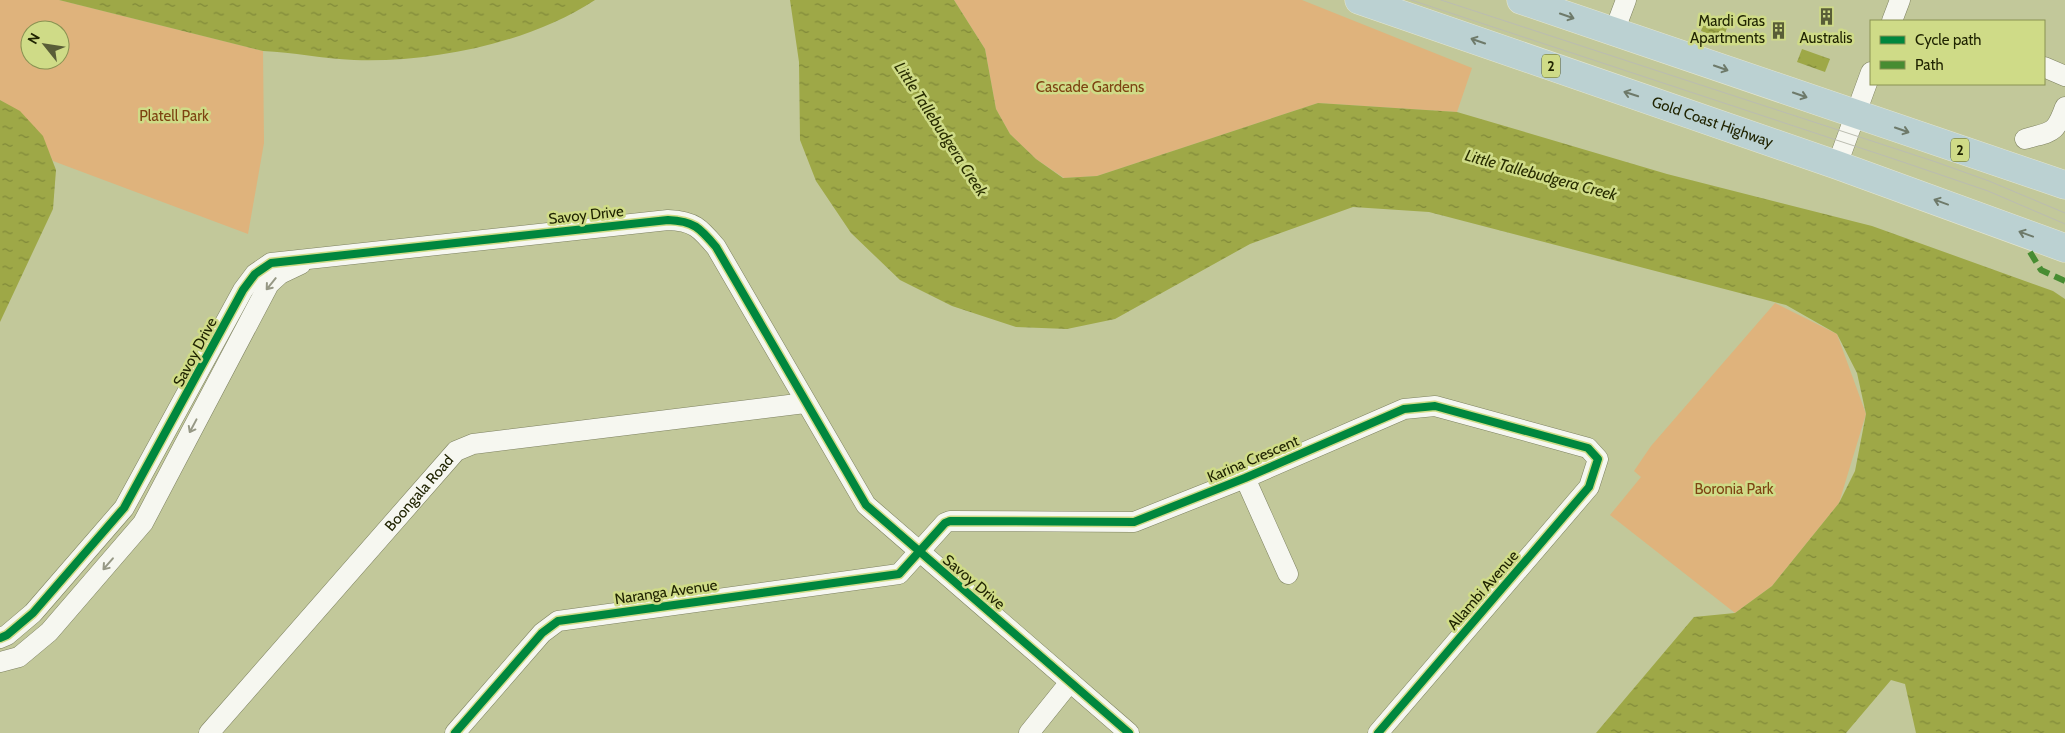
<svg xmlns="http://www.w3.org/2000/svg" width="2065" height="733" viewBox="0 0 2065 733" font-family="Cabin,sans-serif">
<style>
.park{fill:#dfb37c;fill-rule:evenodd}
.water{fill:url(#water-ripples)}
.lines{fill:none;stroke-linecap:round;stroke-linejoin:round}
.minor-casing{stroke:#7d8160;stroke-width:21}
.highway-casing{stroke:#e4e6d2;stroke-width:29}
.minor{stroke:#f6f7f0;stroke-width:20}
.highway{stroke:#bbd1d2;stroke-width:28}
.tram{stroke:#bbbcb0;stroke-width:1}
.quiet{stroke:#478c32;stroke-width:6;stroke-dasharray:12 6;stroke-linecap:butt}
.cycleway-casing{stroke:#cfdb87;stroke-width:11}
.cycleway{stroke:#00873e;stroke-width:8}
.oneway{stroke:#6e7a6a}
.oneway2{stroke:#969885}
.labels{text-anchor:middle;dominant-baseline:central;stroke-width:5;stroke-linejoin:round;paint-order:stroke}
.shield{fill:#cfdb87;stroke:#545b2a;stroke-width:1}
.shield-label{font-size:14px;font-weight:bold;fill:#202402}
.poi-label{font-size:15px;fill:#202402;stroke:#cfdb87;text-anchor:end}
.park-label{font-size:15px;fill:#7e4312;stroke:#cfdb87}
.street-label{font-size:15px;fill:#202402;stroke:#cfdb87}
.water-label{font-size:16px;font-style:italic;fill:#282d00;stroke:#cfdb87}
</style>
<defs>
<pattern id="water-ripples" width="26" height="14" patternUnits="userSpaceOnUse" patternTransform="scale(1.25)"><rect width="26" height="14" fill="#9ea847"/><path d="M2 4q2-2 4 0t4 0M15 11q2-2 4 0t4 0" fill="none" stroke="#808939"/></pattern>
</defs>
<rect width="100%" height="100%" fill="#c2c89a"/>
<g class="park">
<path d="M 0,0 L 59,0 L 263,51 L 264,143 L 248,234 L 53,161 C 40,131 28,116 0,100 ZM 30,30 L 60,30 L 60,60 L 30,60 Z"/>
<path d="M 954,0 L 1302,0 L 1472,68 L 1457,112 L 1318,103 L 1097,176 L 1064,178 L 1036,159 L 1010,134 L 996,109 L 985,49 Z"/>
<path d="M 1775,303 L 1837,334 L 1866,414 L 1839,503 L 1772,586 L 1735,613 L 1610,515 L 1641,477 L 1634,471 L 1651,446 Z"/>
</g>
<g class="water">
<path d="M 59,0 L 595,0 C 530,43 431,63 354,60 C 323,59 293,52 263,51 Z"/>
<path d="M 790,0 L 954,0 L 985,49 L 996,109 L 1010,134 L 1036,159 L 1063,178 L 1097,176 L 1318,103 L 1457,112 L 1667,174 L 1872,226 L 2053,291 L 2065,299 L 2065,733 L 1916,733 L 1905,684 L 1891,680 L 1846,733 L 1596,733 L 1694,617 L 1735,613 L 1772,586 L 1839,503 L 1855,471 L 1866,414 L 1857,373 L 1837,334 L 1786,305 L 1429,212 L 1353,207 L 1250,244 L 1115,319 L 1067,329 L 1016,327 L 952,306 L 900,280 L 851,233 L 816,181 L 800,140 L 799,62 Z"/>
<path d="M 1705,19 L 1727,28 L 1723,39 L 1701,31 Z"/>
<path d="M 1802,49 L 1830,59 L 1825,72 L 1797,62 Z"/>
<path d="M 0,100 L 20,111 L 43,136 L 56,170 L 53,209 L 0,322 Z"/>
</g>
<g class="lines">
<defs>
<g id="minor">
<path d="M 1892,21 L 1900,0"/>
<path d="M 1614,32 L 1626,0"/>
<path d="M 2044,67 L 2065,76"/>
<path d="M 2025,139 C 2052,131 2055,135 2065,107"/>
<path d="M 1837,165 L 1871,72"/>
<path d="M 1245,478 L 1288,574"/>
<path d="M 0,638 L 7,635 L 33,613 L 124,508 L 243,290 L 255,274 L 271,263 L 668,220 C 694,221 700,228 716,247 L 866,505 L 1129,733"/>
<path d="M 0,662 L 19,657 L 49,632 L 143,523 L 269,284 L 280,274 L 301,264"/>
<path id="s1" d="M 209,733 L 456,451 L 473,444 L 805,403"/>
<path d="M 455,733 L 542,633 L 558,621 L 899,574 L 945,523 L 950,521 L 1134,522 L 1245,478 L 1404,409 L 1435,406 L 1588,448 L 1598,459 L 1589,487 L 1378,733"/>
<path d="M 1029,733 L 1070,682"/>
</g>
<g id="highway">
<path id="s2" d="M 1359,0 L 1837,165 L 2065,248"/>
<path d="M 1521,0 L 2065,185"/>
</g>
</defs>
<use href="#minor" class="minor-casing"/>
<use href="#highway" class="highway-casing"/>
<use href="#minor" class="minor"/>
<use href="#highway" class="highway"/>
<g class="tram">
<path d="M 1411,0 L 1894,159 L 1988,191 L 2065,224"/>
<path d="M 1441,0 L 1936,162 L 1989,181 L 2065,213"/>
</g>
<path class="quiet" d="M 2030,252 L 2041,270 L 2065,281"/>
<defs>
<g id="cycleway">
<path d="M 0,638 L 7,635 L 33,613 L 124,508 L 243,290 L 255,274 L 271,263 L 668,220 C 694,221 700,228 716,247 L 866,505 L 1129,733"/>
<path d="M 455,733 L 542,633 L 558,621 L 899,574 L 945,523 L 950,521 L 1134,522 L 1245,478 L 1404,409 L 1435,406 L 1588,448 L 1598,459 L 1589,487 L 1378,733"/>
</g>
</defs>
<use href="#cycleway" class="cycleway-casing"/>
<use href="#cycleway" class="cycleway"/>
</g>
<defs><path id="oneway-shaft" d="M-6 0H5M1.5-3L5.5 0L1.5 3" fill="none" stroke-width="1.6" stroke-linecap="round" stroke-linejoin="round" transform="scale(1.25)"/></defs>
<g class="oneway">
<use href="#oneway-shaft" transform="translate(1567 16) rotate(19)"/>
<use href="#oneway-shaft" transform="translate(1478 41) rotate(-161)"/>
<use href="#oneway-shaft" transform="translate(1721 68) rotate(19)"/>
<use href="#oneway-shaft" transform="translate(1631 94) rotate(-162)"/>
<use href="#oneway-shaft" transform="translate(1800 95) rotate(19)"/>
<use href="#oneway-shaft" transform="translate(1902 130) rotate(19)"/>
<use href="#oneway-shaft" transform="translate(1941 202) rotate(-160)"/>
<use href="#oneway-shaft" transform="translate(2026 234) rotate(-160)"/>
</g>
<g class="oneway2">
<use href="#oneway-shaft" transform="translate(271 284) rotate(129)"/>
<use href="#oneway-shaft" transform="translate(193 426) rotate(118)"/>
<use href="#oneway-shaft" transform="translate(108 564) rotate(131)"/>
</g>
<defs>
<symbol id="building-bare" viewBox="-9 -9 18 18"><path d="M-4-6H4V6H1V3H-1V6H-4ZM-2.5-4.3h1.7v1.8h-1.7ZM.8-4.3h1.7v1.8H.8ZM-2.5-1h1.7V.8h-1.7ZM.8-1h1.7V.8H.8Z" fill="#595d37" stroke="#cfdb87" stroke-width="2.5" paint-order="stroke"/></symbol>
</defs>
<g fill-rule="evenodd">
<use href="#building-bare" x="1814" y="4" width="25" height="25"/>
<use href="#building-bare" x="1766" y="18" width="25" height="25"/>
</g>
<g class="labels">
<g class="shield">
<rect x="1542" y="54.5" width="18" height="23" rx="4"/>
<rect x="1951" y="138.5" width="18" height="23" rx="4"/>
</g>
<g class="shield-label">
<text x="1551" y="66">2</text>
<text x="1960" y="150">2</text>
</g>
<g class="poi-label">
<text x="1765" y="21">Mardi Gras<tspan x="1765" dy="17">Apartments</tspan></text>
<text x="1826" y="38" text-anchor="middle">Australis</text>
</g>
<g class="park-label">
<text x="1090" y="87">Cascade Gardens</text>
<text x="174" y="116">Platell Park</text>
<text x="1734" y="489">Boronia Park</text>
</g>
<g class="street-label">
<text stroke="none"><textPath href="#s2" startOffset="374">Gold Coast Highway</textPath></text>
<text transform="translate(586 215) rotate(-6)">Savoy Drive</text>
<text transform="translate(195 352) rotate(-62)">Savoy Drive</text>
<text transform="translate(1253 459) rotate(-23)">Karina Crescent</text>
<text stroke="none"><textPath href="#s1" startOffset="319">Boongala Road</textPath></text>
<text transform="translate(974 582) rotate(40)">Savoy Drive</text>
<text transform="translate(1483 590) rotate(-49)">Allambi Avenue</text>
<text transform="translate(666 592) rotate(-8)">Naranga Avenue</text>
</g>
<g class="water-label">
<text transform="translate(941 129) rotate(57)">Little Tallebudgera Creek</text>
<text transform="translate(1541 175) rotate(15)">Little Tallebudgera Creek</text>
</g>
</g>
<rect x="1870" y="20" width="175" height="65" fill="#cfdb87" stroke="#899252"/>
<rect x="1880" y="36" width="25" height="8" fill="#00873e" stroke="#899252"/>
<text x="1915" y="45" font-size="15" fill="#202402">Cycle path</text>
<rect x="1880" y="61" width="25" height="8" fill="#478c32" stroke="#899252"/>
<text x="1915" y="70" font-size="15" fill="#202402">Path</text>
<g transform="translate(45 45) rotate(300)"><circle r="24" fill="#cfdb87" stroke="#899252"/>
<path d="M0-4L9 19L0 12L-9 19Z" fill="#595d37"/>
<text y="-8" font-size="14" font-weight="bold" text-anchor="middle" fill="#202402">N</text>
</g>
</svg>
